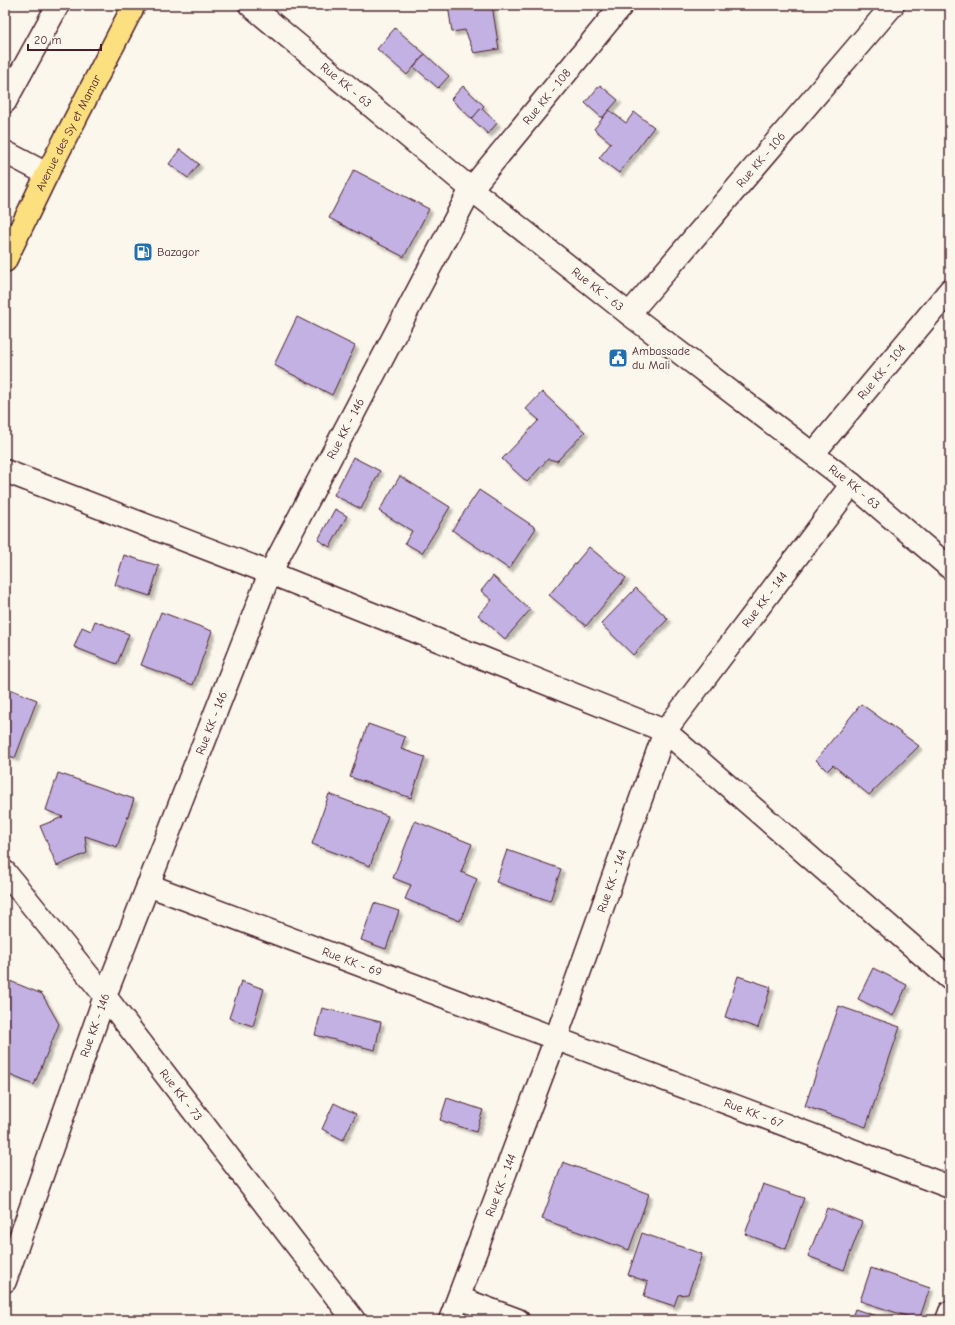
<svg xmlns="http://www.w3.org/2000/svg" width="955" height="1325" font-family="'Comic Neue',sans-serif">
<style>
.building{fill:#c2b1e2;stroke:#4a1f2b;filter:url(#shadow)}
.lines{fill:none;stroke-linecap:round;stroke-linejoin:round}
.minor-casing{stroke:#4a1f2b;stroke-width:25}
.trunk-casing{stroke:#4a1f2b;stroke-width:25}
.minor{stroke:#fbf7ec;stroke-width:22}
.trunk{stroke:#fce080;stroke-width:22}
.labels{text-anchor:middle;stroke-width:4;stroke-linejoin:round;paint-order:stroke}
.street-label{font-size:12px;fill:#4a1f2b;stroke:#fbf7ec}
.poi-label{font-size:12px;fill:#4a1f2b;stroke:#fbf7ec;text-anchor:start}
</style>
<defs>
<filter id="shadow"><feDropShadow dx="3.5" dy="3.5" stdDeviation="1" flood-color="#0004"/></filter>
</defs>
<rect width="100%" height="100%" fill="#fbf7ec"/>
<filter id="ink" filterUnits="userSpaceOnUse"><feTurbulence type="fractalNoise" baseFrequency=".025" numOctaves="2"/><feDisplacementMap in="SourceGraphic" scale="8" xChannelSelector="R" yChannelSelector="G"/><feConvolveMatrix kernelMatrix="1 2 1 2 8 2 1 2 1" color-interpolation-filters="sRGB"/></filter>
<g filter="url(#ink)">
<!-- building -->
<g class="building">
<polygon points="448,5 492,5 499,49 474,53 465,30 452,32"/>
<polygon points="395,28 425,54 407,75 377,49"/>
<polygon points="425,54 449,76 438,88 414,67"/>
<polygon points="600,85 618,100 602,118 585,103"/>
<polygon points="463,86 484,106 472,119 451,99"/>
<polygon points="481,108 497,123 488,134 472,119"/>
<polygon points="609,110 626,123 634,112 654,127 619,173 599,158 611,143 594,129"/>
<polygon points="180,149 199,164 188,178 169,164"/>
<polygon points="354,170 429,209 404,257 329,218"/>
<polygon points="297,317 355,346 332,395 274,365"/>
<polygon points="542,392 585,432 557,461 548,459 527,482 502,459 539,420 526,409"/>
<polygon points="353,457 380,471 361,509 334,495"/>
<polygon points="400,476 450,507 422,553 405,543 412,531 379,511"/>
<polygon points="479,490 536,528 509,569 452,530"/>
<polygon points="335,509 347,516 330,547 318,540"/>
<polygon points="589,547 626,578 586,626 549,595"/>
<polygon points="124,555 159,566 150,596 115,585"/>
<polygon points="493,576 530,610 505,639 478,615 492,600 481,591"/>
<polygon points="636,588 668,619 633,655 601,624"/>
<polygon points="161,612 212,631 193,685 141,665"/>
<polygon points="95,621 129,634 117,664 74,647 82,627 91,631"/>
<polygon points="5,687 37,700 15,758 5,754"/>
<polygon points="861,704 919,746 869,795 833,765 827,771 816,760"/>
<polygon points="368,724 405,737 401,749 425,757 411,798 350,777"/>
<polygon points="58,773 134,799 117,847 85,836 87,853 57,866 40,826 63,817 46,810"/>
<polygon points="329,794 388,816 370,866 312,844"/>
<polygon points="415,821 472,844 461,872 477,879 460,921 405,899 411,885 393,878"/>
<polygon points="507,850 561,869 550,901 496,882"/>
<polygon points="374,903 399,911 386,949 361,940"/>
<polygon points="873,968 907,985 893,1016 858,999"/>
<polygon points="738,976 771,987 758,1028 725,1017"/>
<polygon points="5,979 42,994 59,1024 34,1085 5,1073"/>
<polygon points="241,981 264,989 253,1026 229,1018"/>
<polygon points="839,1006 900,1027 866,1127 805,1106"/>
<polygon points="322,1008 381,1022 375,1050 315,1035"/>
<polygon points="447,1098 483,1110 476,1132 440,1120"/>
<polygon points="334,1103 356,1114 343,1140 322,1129"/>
<polygon points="563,1162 649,1194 629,1250 542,1219"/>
<polygon points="763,1184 804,1198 786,1249 745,1234"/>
<polygon points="827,1208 862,1222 844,1270 808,1256"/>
<polygon points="642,1233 702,1254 688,1294 678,1295 674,1306 644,1296 648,1282 628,1275"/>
<polygon points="871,1268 930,1288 919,1320 860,1301"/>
<polygon points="855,1309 888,1320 851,1320"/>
</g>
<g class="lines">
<!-- minor casing -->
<g class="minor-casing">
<g id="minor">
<path id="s1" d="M250,5l221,184 158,125 223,170 98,84"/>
<polyline points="5,102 58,5"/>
<polyline points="5,152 47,174"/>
<path id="s2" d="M629,314l264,-309"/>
<path id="s3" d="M813,454l137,-164"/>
<polyline points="5,471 270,573 665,731 950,979"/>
<path id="s4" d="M5,872l100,124 249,324"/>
<path id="s5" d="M148,885l802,302"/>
<path id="s6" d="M5,1281l100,-285 165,-423 201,-384 151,-184"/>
<polyline points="459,1298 518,1320"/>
<path id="s7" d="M450,1320l106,-282 109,-307 187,-247"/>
<polyline points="947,1320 950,1312"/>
</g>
</g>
<!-- trunk casing -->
<g class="trunk-casing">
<g id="trunk">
<path id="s8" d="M5,261l42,-87 87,-169"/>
</g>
</g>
<!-- minor -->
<use href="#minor" class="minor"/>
<!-- trunk -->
<use href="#trunk" class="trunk"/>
</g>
</g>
<!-- icons -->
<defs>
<g id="fuel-square" transform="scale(1)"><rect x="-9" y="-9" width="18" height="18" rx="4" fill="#1f6fb2" stroke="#fbf7ec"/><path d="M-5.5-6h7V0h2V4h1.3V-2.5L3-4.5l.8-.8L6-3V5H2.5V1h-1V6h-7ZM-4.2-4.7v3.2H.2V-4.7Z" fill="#fff"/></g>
<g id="civic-square" transform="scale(1)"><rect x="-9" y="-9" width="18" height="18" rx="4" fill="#1f6fb2" stroke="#fbf7ec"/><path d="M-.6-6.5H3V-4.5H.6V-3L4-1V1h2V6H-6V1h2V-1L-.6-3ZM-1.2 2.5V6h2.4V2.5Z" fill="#fff"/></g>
</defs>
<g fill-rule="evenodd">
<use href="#fuel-square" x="143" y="252"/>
<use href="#civic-square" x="618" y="358"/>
</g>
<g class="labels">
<!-- street labels -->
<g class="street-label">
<text dy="4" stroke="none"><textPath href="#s1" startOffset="125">Rue KK - 63</textPath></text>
<text dy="4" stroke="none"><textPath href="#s6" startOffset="1309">Rue KK - 108</textPath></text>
<text dy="4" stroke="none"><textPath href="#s8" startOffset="143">Avenue des Sy et Mamar</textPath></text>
<text dy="4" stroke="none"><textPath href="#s2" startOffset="203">Rue KK - 106</textPath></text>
<text dy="4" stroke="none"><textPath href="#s1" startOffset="449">Rue KK - 63</textPath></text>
<text dy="4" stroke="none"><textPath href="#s3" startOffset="107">Rue KK - 104</textPath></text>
<text dy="4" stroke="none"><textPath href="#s6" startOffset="919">Rue KK - 146</textPath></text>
<text dy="4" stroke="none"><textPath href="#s1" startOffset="773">Rue KK - 63</textPath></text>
<text dy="4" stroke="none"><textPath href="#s7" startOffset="792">Rue KK - 144</textPath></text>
<text dy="4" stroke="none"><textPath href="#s6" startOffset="595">Rue KK - 146</textPath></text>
<text dy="4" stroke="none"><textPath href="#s7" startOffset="468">Rue KK - 144</textPath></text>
<text dy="4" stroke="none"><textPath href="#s5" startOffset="218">Rue KK - 69</textPath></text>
<text dy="4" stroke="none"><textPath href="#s6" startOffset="271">Rue KK - 146</textPath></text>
<text dy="4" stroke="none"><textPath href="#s4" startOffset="284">Rue KK - 73</textPath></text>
<text dy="4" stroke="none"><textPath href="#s5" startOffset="647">Rue KK - 67</textPath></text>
<text dy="4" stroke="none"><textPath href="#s7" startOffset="144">Rue KK - 144</textPath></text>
</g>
<!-- poi labels -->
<g class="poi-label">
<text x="157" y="256">Bazagor</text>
<text x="632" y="355">Ambassade<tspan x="632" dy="14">du Mali</tspan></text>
</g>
</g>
<!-- margin -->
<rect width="955" height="1325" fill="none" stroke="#fbf7ec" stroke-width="20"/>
<rect x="10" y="10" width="935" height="1305" fill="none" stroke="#4a1f2b" stroke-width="1.5" filter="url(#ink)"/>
<!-- scale -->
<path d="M28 44v6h73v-6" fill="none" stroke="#4a1f2b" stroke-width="2"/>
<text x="34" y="44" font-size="12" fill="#4a1f2b" stroke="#fbf7ec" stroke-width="3" paint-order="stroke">20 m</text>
</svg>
